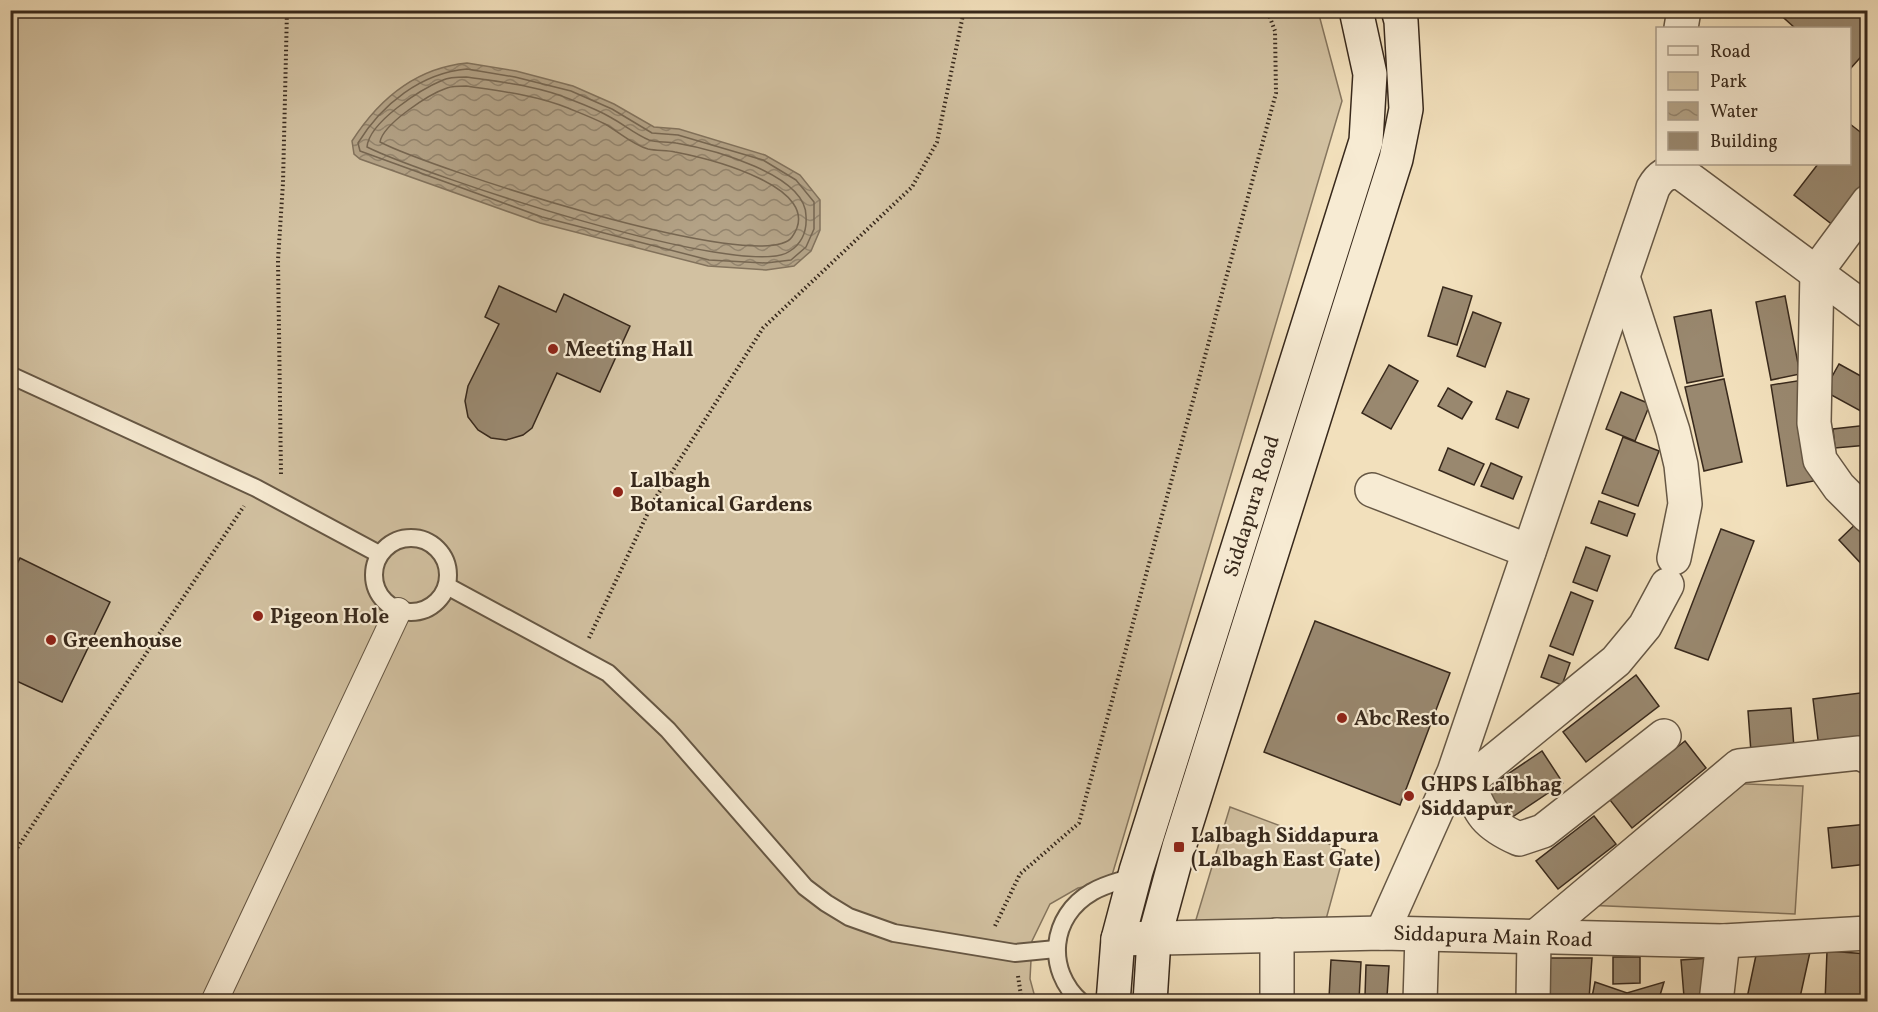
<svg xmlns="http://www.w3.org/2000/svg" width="1878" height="1012" font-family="Vollkorn,serif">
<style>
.green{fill:#d2c1a1;stroke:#85755e;stroke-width:1.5}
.water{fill:url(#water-waves);stroke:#82725c;stroke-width:1.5}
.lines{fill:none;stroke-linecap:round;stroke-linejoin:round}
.shore{stroke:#766651;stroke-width:1.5}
.building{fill:#99886f;stroke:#38291c;stroke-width:1.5}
.service-casing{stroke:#665744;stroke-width:20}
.pedestrian-casing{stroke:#665744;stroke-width:28}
.minor-casing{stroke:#665744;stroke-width:36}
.secondary-casing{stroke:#38291c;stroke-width:36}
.path{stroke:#38291c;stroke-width:4;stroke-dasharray:1.5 3;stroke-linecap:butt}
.service{stroke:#f7ebd3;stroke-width:16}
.pedestrian{stroke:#f7ebd3;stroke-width:26}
.minor{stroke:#f7ebd3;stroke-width:33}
.secondary{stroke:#f7ebd3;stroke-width:33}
.poi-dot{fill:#8f2418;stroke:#f7ebd3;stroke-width:2}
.labels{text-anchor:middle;stroke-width:4.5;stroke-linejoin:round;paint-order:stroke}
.poi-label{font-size:21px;font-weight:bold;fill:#38291c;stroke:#f7ebd3;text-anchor:start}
.street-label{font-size:21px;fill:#38291c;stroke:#f7ebd3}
</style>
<defs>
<pattern id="water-waves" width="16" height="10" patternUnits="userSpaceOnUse" patternTransform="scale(1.5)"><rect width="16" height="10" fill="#b3a286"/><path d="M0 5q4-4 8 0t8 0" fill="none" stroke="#93846d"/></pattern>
</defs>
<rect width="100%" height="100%" fill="#f2e0bc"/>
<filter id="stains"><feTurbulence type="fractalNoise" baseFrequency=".00333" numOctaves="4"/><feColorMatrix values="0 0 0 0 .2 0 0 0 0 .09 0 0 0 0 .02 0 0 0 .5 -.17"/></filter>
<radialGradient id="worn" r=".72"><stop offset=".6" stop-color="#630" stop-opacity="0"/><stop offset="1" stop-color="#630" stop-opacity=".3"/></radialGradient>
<!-- green -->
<g class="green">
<polygon points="10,11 1318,11 1342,101 1110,882 1078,888 1050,904 1032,941 1030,979 1036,1001 11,1001"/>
<polygon points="1721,783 1803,786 1795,914 1585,905"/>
<polygon points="1230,807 1345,850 1325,923 1195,923"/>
</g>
<!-- water -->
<path class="water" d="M467,63l49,8 57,15 41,18 40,23 25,2 86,26 35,20 20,25v30l-9,21 -17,15 -28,4 -58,-4 -168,-43 -180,-64 -6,-5 -2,-13c27,-42 63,-73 115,-78z"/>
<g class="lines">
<!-- shore -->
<g class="shore">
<path d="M467,69l48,8 56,14 41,18 40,24 26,2 85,25 33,20 18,22v27l-8,18 -15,13 -25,3 -57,-3 -167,-43 -182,-66 -2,-8c24,-39 63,-70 109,-74z"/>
<path d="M466,77c35,5 74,9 106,23 13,5 26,10 38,17 13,7 25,17 39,23 8,3 18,1 27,3 35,6 130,31 130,73 1,14 -4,27 -16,35 -42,32 -369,-77 -423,-104 2,-25 54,-58 76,-67 6,-3 16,-3 23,-3z"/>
<path d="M466,86c34,5 70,9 102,22 12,5 25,10 37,16 14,8 28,21 43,25 9,2 19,1 27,3 31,6 153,35 117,85 -29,41 -364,-70 -412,-95 3,-18 49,-48 67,-54 5,-2 13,-2 19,-2z"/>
</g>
</g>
<!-- building -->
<g class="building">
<polygon points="1775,10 1868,10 1868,49 1850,69 1850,28 1795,28"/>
<polygon points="1850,124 1868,138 1868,190 1838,229 1794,195 1818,164 1850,164"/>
<polygon points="499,286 556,312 564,294 630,326 600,392 557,373 532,428 523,435 506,440 491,438 478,430 468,417 465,401 468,386 499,324 485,317"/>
<polygon points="1443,287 1472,296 1457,345 1428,336"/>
<polygon points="1785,296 1800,374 1771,380 1756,302"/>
<polygon points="1711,310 1723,376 1687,383 1674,317"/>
<polygon points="1473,312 1501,323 1485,367 1457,356"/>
<polygon points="1839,364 1868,380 1868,415 1824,391"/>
<polygon points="1389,365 1418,381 1391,429 1362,413"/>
<polygon points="1724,379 1742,462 1704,471 1685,387"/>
<polygon points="1803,380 1819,480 1787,486 1771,385"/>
<polygon points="1448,388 1472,402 1462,419 1438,406"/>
<polygon points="1507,391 1529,399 1518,428 1496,419"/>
<polygon points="1621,392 1650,404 1635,441 1606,429"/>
<polygon points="1868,425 1868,445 1835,448 1833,429"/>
<polygon points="1623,437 1659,451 1638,506 1602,493"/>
<polygon points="1448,448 1484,464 1474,485 1439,470"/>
<polygon points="1491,463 1522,477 1513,499 1481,486"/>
<polygon points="1599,501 1635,514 1627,536 1591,523"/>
<polygon points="1864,516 1868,520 1868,571 1839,540"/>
<polygon points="1721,529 1754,541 1708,660 1675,648"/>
<polygon points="1586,547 1610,556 1597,591 1573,582"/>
<polygon points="20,558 110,602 62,702 10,678 10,578"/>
<polygon points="1571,592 1593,601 1573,655 1550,646"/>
<polygon points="1315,621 1450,673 1400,805 1264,752"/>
<polygon points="1549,655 1570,663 1562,685 1541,677"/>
<polygon points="1636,675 1659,706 1586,762 1563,732"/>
<polygon points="1868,692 1868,742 1819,748 1813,699"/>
<polygon points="1791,708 1794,748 1751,752 1748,711"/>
<polygon points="1685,741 1706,768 1632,828 1610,800"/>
<polygon points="1542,751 1563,783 1502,824 1481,792"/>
<polygon points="1594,816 1616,844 1558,889 1536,861"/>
<polygon points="1868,824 1868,864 1832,868 1828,828"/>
<polygon points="1759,941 1810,952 1799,1002 1762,1002 1747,998"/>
<polygon points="1827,951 1868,954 1867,1002 1825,1002"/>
<polygon points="1613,957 1640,957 1640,983 1613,984"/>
<polygon points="1549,958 1592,958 1589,999 1548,1000"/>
<polygon points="1709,958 1712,994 1684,997 1681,960"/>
<polygon points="1331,960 1361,962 1359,1000 1329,998"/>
<polygon points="1366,965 1389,966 1387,997 1365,996"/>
<polygon points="1595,982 1627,993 1664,982 1658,1002 1591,1002"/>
</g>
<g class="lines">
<!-- service casing -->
<g class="service-casing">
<g id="service">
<polyline points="10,375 256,488 379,554"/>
<circle cx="411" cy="575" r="37"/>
<polyline points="447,586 608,673 668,730 805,887 826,903 849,917 894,933 1015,953 1056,949"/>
<path d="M1081,1002c-36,-32 -31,-86 11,-110 13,-8 29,-11 43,-16"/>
</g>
</g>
<!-- pedestrian casing -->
<g class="pedestrian-casing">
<polyline id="pedestrian" points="214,1002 398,611"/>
</g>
<!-- minor casing -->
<g class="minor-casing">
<g id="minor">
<polyline points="1681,28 1684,10"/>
<polyline points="1868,202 1817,271 1814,423 1820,460 1839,487 1868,516"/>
<polyline points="1623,277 1673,431 1681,465 1685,504 1674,558"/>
<polyline points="1372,490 1529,551"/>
<path d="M1469,781c9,32 18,44 50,58l24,-8 121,-95"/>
<polyline points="1449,784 1469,781 1616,661 1645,626 1667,585"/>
<path d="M1382,933l72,-161 199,-584c7,-12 13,-16 27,-16l188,139"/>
<polyline points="1118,939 1382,933 1723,941 1868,933"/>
<polyline points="1277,1002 1277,935"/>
<polyline points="1420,1002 1422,936"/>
<polyline points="1533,1002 1534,938 1739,766 1859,753 1868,757"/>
<polyline points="1716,1002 1723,941"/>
</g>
</g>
<!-- secondary casing -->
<g class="secondary-casing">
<g id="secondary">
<polyline points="1113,1002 1118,939 1136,871 1366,141 1370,74 1356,10"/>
<polyline points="1150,1002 1154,939 1179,847 1396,159 1406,109 1401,21 1398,10"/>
</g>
</g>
<!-- path -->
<g class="path">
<polyline points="281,474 278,260 283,183 287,10"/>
<polyline points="589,638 653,502 763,328 912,187 937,142 964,10"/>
<polyline points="10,859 244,506"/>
<polyline points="995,926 1020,874 1079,823 1276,93 1275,31 1267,10"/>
<polyline points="1018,976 1022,1002"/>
</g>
<!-- service -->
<use href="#service" class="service"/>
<!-- pedestrian -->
<use href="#pedestrian" class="pedestrian"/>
<!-- minor -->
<use href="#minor" class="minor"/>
<!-- secondary -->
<use href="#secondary" class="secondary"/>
</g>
<!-- markers -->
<g class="poi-dot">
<circle cx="553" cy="349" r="6"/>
<circle cx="618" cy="492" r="6"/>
<circle cx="258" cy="616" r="6"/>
<circle cx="51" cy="640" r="6"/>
<circle cx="1342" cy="718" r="6"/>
<circle cx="1409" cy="796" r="6"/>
<rect x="1173" y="841" width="12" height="12" rx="3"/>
</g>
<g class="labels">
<!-- poi labels -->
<g class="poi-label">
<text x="565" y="356">Meeting Hall</text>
<text x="630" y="487">Lalbagh<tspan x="630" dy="24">Botanical Gardens</tspan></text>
<text x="270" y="623">Pigeon Hole</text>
<text x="63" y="647">Greenhouse</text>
<text x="1354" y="725">Abc Resto</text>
<text x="1421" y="791">GHPS Lalbhag<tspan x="1421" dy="24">Siddapur</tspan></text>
<text x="1191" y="842">Lalbagh Siddapura<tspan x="1191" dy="24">(Lalbagh East Gate)</tspan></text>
</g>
<!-- street labels -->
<g class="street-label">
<text transform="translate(1251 506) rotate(-73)" y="7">Siddapura Road</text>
<text transform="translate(1493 936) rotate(2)" y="7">Siddapura Main Road</text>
</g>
</g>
<!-- margin -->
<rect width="1878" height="1012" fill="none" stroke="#f2e0bc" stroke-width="36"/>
<rect x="12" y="12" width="1854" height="988" fill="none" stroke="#38291c" stroke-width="3"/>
<rect x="18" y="18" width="1842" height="976" fill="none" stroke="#38291c" stroke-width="1.5"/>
<!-- legend -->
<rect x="1656" y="27" width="195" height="138" fill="#f7ebd3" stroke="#ab9d8a" stroke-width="1.5"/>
<rect x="1668" y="46" width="30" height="9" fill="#f7ebd3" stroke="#ab9d8a" stroke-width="1.5"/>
<text x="1710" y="57" font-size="18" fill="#38291c">Road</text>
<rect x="1668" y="72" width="30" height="18" fill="#d2c1a1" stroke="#ab9d8a" stroke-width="1.5"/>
<text x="1710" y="87" font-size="18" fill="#38291c">Park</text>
<rect x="1668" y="102" width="30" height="18" fill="url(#water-waves)" stroke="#ab9d8a" stroke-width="1.5"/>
<text x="1710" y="117" font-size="18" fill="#38291c">Water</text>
<rect x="1668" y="132" width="30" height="18" fill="#99886f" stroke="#ab9d8a" stroke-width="1.5"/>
<text x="1710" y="147" font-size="18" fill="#38291c">Building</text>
<rect width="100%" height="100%" filter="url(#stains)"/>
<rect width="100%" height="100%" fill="url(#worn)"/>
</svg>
